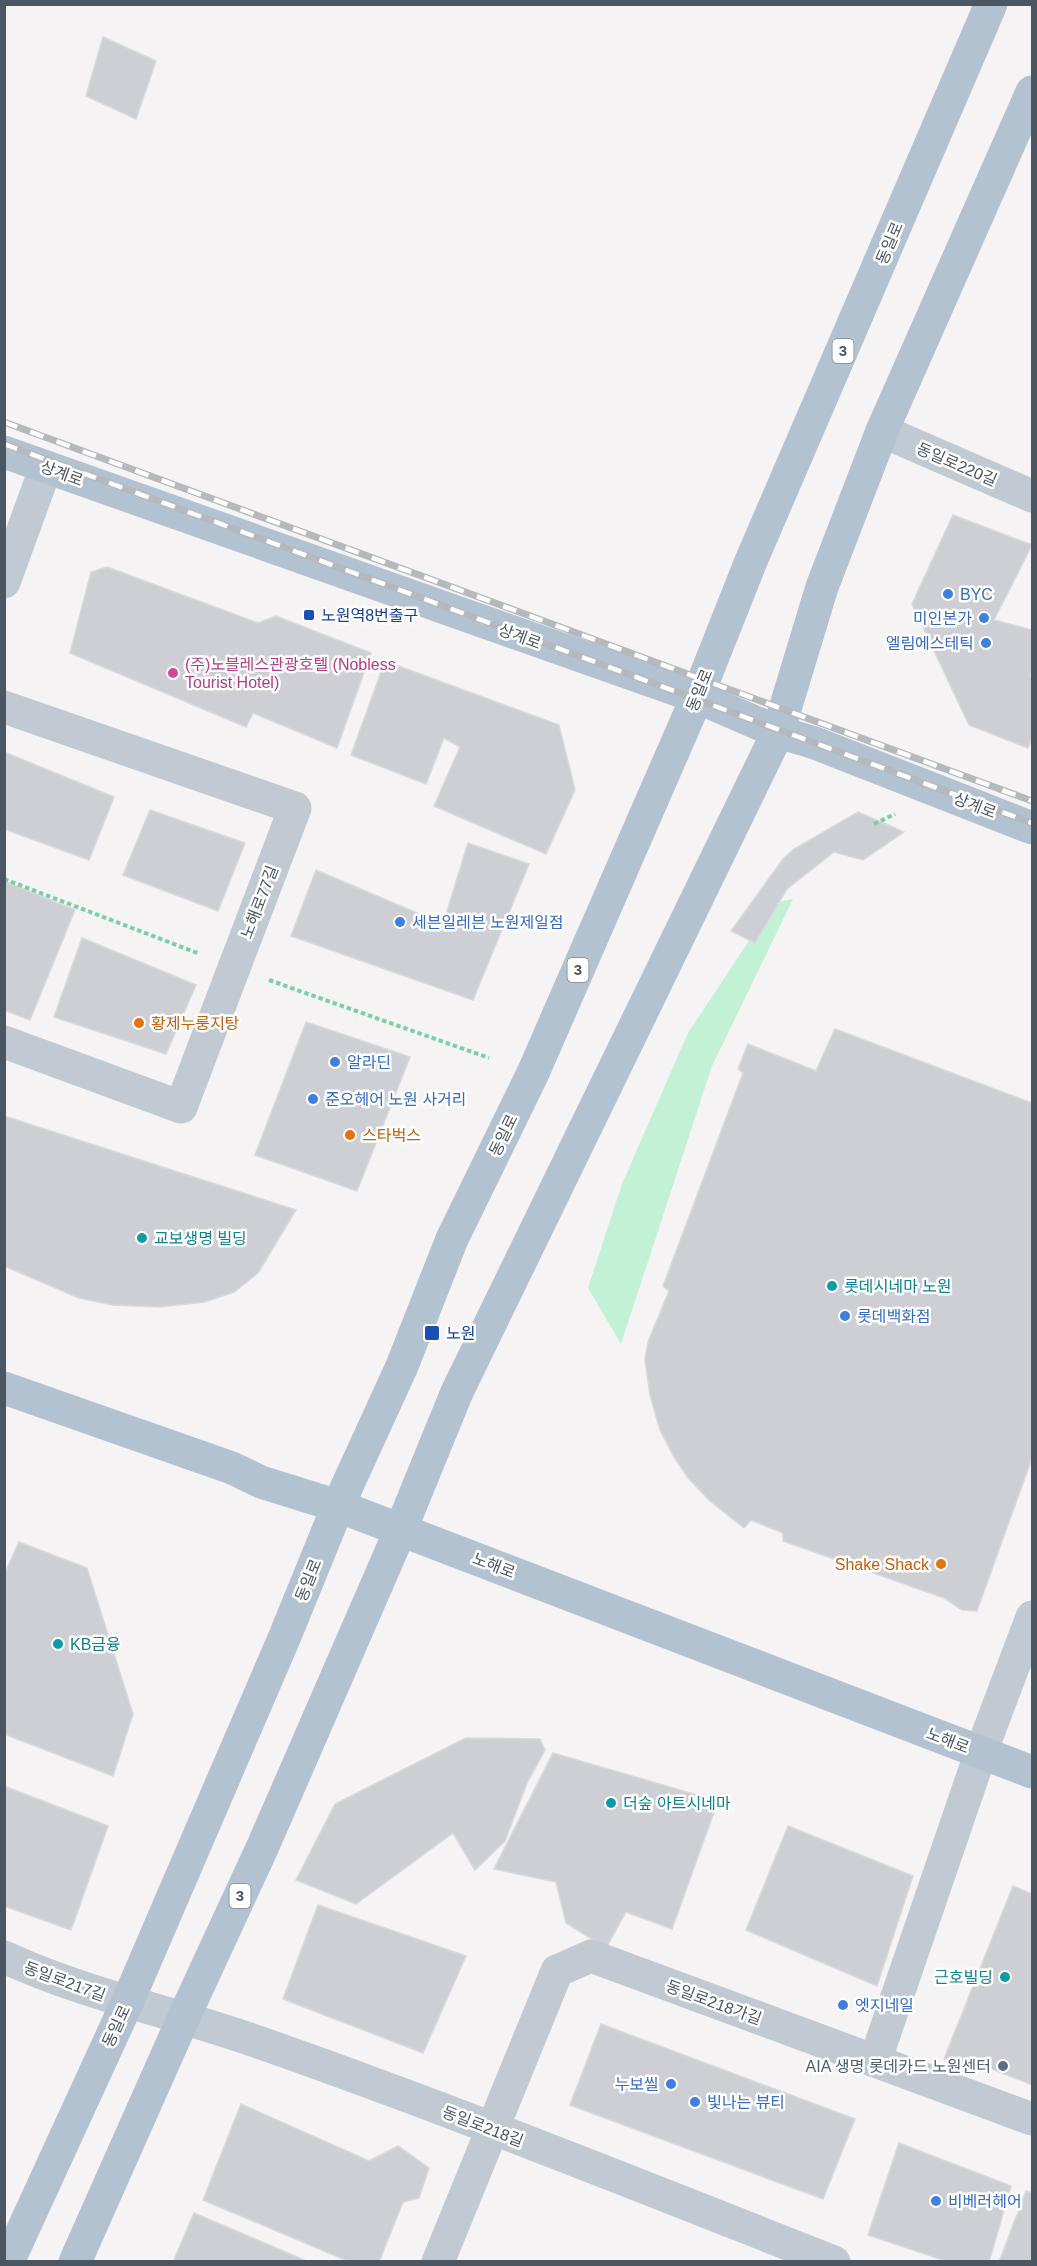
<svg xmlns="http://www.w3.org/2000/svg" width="1037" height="2266" font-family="Arial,'Noto Sans KR',sans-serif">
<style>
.green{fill:#c3f1d5}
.building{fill:#cdcfd5;stroke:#d7d9de;stroke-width:1.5}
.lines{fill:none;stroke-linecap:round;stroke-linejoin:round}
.path{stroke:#7ad0a6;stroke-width:4;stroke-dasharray:4.5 3;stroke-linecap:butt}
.minor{stroke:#c1cad2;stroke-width:33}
.major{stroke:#b3c2d1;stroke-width:33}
.rail-casing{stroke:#b5b8bd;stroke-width:7}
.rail{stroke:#fff;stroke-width:4.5;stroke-dasharray:14;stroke-linecap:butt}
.shop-dot{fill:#3f7fe0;stroke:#fff;stroke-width:2}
.transit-dot{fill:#1a4fb4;stroke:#fff;stroke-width:2}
.hotel-dot{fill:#d1479c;stroke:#fff;stroke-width:2}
.food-dot{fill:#e8710a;stroke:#fff;stroke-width:2}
.culture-dot{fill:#0f9aa8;stroke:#fff;stroke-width:2}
.service-dot{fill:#5c6f8a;stroke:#fff;stroke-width:2}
.labels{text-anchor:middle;stroke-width:5;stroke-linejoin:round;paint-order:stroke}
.shield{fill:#fff;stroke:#808990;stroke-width:1.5}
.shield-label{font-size:15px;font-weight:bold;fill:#4a5661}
.street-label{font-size:16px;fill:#4a5661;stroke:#fff}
.shop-label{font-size:16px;fill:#366cbe;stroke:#fff;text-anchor:start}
.transit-label{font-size:16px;fill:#164399;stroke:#fff;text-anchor:start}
.hotel-label{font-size:16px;fill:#b23c85;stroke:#fff;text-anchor:start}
.food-label{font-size:16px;fill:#c56008;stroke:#fff;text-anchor:start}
.culture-label{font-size:16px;fill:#0d838f;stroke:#fff;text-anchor:start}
.service-label{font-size:16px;fill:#4e5e75;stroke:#fff;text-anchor:end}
</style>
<rect width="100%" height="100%" fill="#f5f3f3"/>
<!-- green -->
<polygon class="green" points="793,899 712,1066 621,1344 588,1288 622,1184 688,1033 774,903"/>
<!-- building -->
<g class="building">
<polygon points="103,37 156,61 136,119 86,96"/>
<polygon points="953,515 1032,545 994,620 1032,630 1032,671 1030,676 1032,677 1032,738 1028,748 969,725 912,604"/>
<polygon points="107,567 258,623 276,616 371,653 337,748 253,713 246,727 70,653 91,572"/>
<polygon points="385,661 559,725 575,790 546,854 434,806 460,747 444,738 426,784 351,755"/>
<polygon points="4,752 114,797 89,860 4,829"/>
<polygon points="150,810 245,843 218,911 123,875"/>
<polygon points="858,812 904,832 863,860 834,852 787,889 755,943 731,931 783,859 794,849"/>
<polygon points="468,843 529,864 473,1000 291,936 316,870 443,924"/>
<polygon points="4,881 75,910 30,1020 4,1010"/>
<polygon points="82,938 196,985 166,1054 54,1017"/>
<polygon points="306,1022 410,1057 357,1191 255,1155"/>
<polygon points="835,1029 1032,1103 1032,1458 977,1611 962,1610 944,1598 783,1541 783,1533 751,1520 744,1528 710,1501 688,1478 673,1455 660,1430 650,1395 645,1360 648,1342 669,1291 663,1286 743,1073 738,1069 748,1044 816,1071"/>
<polygon points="4,1116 296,1210 258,1273 234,1292 205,1302 160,1307 113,1305 79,1298 4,1266"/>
<polygon points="19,1542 87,1568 133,1714 113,1776 4,1734 4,1575"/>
<polygon points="466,1738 540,1739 545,1750 527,1783 505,1841 475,1870 453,1833 356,1904 296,1880 335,1804"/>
<polygon points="553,1753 718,1801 672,1929 626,1912 606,1948 566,1923 556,1882 494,1869"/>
<polygon points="4,1786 108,1826 71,1930 4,1906"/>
<polygon points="788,1826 913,1876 877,1986 746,1930"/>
<polygon points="1013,1886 1032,1894 1032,2085 995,2070 944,2059"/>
<polygon points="318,1905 466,1956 423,2053 283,1999"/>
<polygon points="601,2024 855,2119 823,2199 570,2105"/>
<polygon points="241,2104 369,2161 398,2146 429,2168 419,2198 403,2202 379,2262 350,2262 203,2200"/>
<polygon points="899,2143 1011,2186 989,2262 949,2262 868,2235"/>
<polygon points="1026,2191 1032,2193 1032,2262 999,2262"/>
<polygon points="194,2213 309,2262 173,2262"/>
</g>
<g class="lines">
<!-- path -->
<g class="path">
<polyline points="874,824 895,814"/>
<polyline points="4,879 200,954"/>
<polyline points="269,980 489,1058"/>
</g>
<!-- minor -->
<g class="minor">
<polyline points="882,431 1032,496"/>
<polyline points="4,582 46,467"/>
<polyline points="4,707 295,808 181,1107 4,1042"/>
<path d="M4,1957c82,38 170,55 254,85 194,68 385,145 576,220"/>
<polyline points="875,2061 981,1752 1032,1617"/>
<polyline points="438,2262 557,1971 591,1956 1032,2119"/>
</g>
<!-- major -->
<g class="major">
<polyline points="4,452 697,697 778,732 815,743 1032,828"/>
<polyline points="4,1388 232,1468 261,1482 338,1506 1032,1772"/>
<polyline points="8,2262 127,2003 285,1636 338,1506 402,1366 452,1239 533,1073 697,697 751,561 991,4"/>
<polyline points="75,2262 183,2019 263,1846 401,1529 457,1392 778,732 822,587 882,431 1032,92"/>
</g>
<!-- rail casing -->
<g class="rail-casing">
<g id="rail">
<polyline points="4,422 1032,801"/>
<polyline points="4,444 1032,823"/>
</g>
</g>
<!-- rail -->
<use href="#rail" class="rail"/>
</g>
<!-- markers -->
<g class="shop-dot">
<circle cx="948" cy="594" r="6"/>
<circle cx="984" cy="618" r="6"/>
<circle cx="986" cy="643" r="6"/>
<circle cx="400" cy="922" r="6"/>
<circle cx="335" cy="1062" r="6"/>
<circle cx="313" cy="1099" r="6"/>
<circle cx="845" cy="1316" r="6"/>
<circle cx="843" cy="2005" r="6"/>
<circle cx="671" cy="2084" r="6"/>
<circle cx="695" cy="2102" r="6"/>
<circle cx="936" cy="2201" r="6"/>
</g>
<g class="transit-dot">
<rect x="303" y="609" width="12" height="12" rx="3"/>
<rect x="424" y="1325" width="16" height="16" rx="3"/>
</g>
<circle class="hotel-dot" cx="173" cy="673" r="6"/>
<g class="food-dot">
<circle cx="139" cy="1023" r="6"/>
<circle cx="350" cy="1135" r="6"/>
<circle cx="941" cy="1564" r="6"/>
</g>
<g class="culture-dot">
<circle cx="142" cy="1238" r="6"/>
<circle cx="832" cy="1286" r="6"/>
<circle cx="58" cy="1644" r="6"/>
<circle cx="611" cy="1803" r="6"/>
<circle cx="1005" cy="1977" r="6"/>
</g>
<circle class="service-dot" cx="1003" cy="2066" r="6"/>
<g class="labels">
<!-- shield labels -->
<g class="shield">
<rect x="832.5" y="339" width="21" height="24" rx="4.5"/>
<rect x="567.5" y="958" width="21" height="24" rx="4.5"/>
<rect x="229.5" y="1884" width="21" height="24" rx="4.5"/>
</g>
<g class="shield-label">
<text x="843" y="356">3</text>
<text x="578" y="975">3</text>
<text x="240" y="1901">3</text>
</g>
<!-- street labels -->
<g class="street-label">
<text transform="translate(889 243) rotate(-67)" y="6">동일로</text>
<text transform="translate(957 464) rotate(23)" y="6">동일로220길</text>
<text transform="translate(62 473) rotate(20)" y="6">상계로</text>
<text transform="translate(520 636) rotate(20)" y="6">상계로</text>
<text transform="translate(699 690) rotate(-68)" y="6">동일로</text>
<text transform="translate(975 805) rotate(21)" y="6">상계로</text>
<text transform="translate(259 902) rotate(-69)" y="6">노해로77길</text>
<text transform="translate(503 1135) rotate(-64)" y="6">동일로</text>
<text transform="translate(494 1565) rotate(21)" y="6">노해로</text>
<text transform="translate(308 1580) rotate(-68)" y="6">동일로</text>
<text transform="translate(948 1740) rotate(21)" y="6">노해로</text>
<text transform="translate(65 1981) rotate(20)" y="6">동일로217길</text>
<text transform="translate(714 2002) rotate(20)" y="6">동일로218가길</text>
<text transform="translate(116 2026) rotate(-65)" y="6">동일로</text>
<text transform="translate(483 2126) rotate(21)" y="6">동일로218길</text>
</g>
<!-- shop labels -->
<g class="shop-label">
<text x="960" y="600">BYC</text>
<text x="972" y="624" text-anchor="end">미인본가</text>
<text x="974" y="649" text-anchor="end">엘림에스테틱</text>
<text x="412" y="928">세븐일레븐 노원제일점</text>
<text x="347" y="1068">알라딘</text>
<text x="325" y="1105">준오헤어 노원 사거리</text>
<text x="857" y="1322">롯데백화점</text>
<text x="855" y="2011">엣지네일</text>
<text x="659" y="2090" text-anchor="end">누보씰</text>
<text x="707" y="2108">빛나는 뷰티</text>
<text x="948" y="2207">비베러헤어</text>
</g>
<!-- transit labels -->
<g class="transit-label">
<text x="321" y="621">노원역8번출구</text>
<text x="446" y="1339">노원</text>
</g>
<!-- hotel labels -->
<g class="hotel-label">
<text x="185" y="670">(주)노블레스관광호텔 (Nobless<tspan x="185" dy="18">Tourist Hotel)</tspan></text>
</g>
<!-- food labels -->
<g class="food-label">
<text x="151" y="1029">황제누룽지탕</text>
<text x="362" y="1141">스타벅스</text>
<text x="929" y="1570" text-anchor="end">Shake Shack</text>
</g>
<!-- culture labels -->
<g class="culture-label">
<text x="154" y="1244">교보생명 빌딩</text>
<text x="844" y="1292">롯데시네마 노원</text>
<text x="70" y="1650">KB금융</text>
<text x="623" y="1809">더숲 아트시네마</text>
<text x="993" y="1983" text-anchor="end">근호빌딩</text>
</g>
<!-- service labels -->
<g class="service-label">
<text x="991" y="2072">AIA 생명 롯데카드 노원센터</text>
</g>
</g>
<!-- border -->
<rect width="1037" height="2266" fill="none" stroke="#4a5661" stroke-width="12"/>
</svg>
